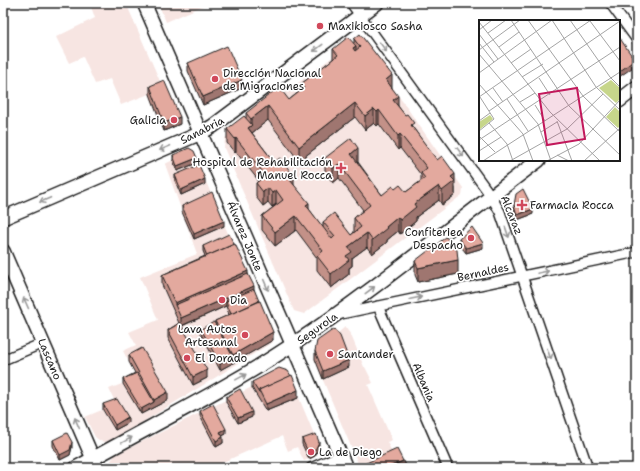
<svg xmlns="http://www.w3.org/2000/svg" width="640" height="471" font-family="'Shantell Sans',sans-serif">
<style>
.built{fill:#f7e5e2}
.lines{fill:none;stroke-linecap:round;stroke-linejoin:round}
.street-casing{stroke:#1c1c1c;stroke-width:12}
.secondary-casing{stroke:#1c1c1c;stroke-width:16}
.street{stroke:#fff;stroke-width:9}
.secondary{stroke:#fff;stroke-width:13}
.wall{fill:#c39188;stroke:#1c1c1c;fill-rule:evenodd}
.shaded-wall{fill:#9f766f;stroke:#1c1c1c}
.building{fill:#e3a99e;stroke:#1c1c1c}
.oneway{stroke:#999}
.poi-dot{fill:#d1495b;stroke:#fff;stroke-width:1.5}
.labels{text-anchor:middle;stroke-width:3.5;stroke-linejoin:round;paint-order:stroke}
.poi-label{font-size:11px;fill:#1c1c1c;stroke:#fff;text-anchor:start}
.street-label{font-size:11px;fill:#1c1c1c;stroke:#fff}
.inset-road{fill:none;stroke:#a4a4a4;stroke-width:1}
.view{fill:#c2185b;fill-opacity:0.15;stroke:#c2185b;stroke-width:2}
.inset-edge{fill:none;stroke:#1c1c1c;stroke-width:2}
</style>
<rect width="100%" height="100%" fill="#fff"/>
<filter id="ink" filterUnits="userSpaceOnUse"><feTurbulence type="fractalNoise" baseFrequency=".025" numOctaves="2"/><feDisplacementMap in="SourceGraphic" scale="8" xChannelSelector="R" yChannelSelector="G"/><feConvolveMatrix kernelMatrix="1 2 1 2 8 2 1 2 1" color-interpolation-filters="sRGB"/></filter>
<g filter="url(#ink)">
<!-- built -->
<g class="built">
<polygon points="92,3 126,3 179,125 164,131 149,94 121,105 110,79 95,84 83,57 69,63 56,37 95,18 90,4"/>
<polygon points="158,3 209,3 166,22"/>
<polygon points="351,43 363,45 463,188 462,195 304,314 294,311 224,148 225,138"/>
<polygon points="187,153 195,156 273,339 273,342 112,441 105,442 100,441 95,437 85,417 116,404 109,389 137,378 123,351 136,345 129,332 158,320 140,277 197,254 165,164"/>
<polygon points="345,327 351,335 364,367 365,367 373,383 368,385 392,440 387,442 394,456 404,468 360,468 314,359 317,350"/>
<polygon points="282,372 289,374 319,446 315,456 304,461 297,447 288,451 282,436 210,468 109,468 110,462 115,455"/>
</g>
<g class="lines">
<!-- street casing -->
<g class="street-casing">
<g id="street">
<polyline points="351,3 491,196 500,212 588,468"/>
<polyline points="610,3 637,40"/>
<polyline points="378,306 448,468"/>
<polyline points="341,314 637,252"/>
<polyline points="3,360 43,343"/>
<polyline points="311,468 341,455"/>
</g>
</g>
<!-- secondary casing -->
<g class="secondary-casing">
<g id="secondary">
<polyline points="144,3 346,468"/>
<polyline points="619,101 637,87"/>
<polyline points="3,218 201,133 213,126 377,3"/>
<polyline points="3,251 97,468"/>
<path d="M76,468c72,-41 147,-77 216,-123 86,-57 165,-124 247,-185"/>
</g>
</g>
<!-- street -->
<use href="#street" class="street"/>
<!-- secondary -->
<use href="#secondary" class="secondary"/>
</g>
<!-- wall -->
<g class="wall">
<path d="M354,39l38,49 6,18 57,82v7l-13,10 -3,-5 -23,17v4l-16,13 -2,-3 -11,9v2l-15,12 -5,-7 -15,11v8l-3,2v6l-18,14 -14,-18v-12l-21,-28 -21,16 -13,-16v-14l14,-11v-1l-4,3 -4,-5 -5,4 -7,-9v-14l2,-1v-2l-22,-28 -1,1 -8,-10v-14l19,-11v-5l43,-13 12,-10v-6l32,-25v-10l21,-6zM355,117l10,13 9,-7 3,3 2,-2 19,26 2,-2 21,27v6l-15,11 -11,-3 -13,6 -24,-33 -33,-4v14l8,11 6,-5 24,32 -9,8v14l-3,3 -28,-13v6l-14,-19 -15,-24 -20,-23 -22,-29 16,-13 31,41z"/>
<polygon points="188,63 242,88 203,105 188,71"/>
<polygon points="150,86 180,124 164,131 150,94"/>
<polygon points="173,155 197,163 177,171 173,160"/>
<polygon points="175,175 205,184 181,195 175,181"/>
<polygon points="514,205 533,214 517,220 514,210"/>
<polygon points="182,206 224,226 194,239 182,212"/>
<polygon points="459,239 483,248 466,253 459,244"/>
<polygon points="234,244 248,274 273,340 220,370 201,334 201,329 215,324 215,321 229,315 226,306 182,326 207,378 193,385 168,338 168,330 179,323 162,285 162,275 205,256 203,251 203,246"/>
<polygon points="415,261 458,274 418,282 415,275"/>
<polygon points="315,351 349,367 323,379 315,359"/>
<polygon points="129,355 168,400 141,414 123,384 123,379 135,373 129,362"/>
<polygon points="252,382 298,398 266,411 252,388"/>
<polygon points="226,397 252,417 238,423 226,402"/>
<polygon points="103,404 128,423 115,430 103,410"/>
<polygon points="200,411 226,434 222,436 223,443 216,447 200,416"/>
<polygon points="302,439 319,447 315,456 309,459 302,444"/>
<polygon points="53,440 72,447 70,455 60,460 53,446"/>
</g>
<!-- shaded-wall -->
<g class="shaded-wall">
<polygon points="356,46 356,60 353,48"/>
<polygon points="632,56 632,68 619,77 619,72"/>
<polygon points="392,75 392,89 386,80"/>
<polygon points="242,80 242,88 203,105 203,97"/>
<polygon points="398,96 398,110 393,100"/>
<polygon points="355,103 355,117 299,161 299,147"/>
<polygon points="268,106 268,120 252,133 248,128 251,126 251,119"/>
<polygon points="374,109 374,123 365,130 365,116"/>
<polygon points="379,110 379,124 377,126 377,112"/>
<polygon points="180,117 180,124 164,131 164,123"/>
<polygon points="400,134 400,148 398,150 398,136"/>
<polygon points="236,138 236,152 235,153 235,139"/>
<polygon points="358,148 358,162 351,168 351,154"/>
<polygon points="197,158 197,163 177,171 177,166"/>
<polygon points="339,164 339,178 333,183 333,168"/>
<polygon points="455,174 455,195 442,205 442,191 451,177"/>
<polygon points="294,176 294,190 290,180"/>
<polygon points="205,179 205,184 181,195 181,190"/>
<polygon points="439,186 439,200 416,217 416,221 400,234 400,220 414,204"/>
<polygon points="268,188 268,202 263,206 263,192"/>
<polygon points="276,190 276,204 272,207 272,193"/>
<polygon points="309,203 309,217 306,205"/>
<polygon points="533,209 533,214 517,220 517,215"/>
<polygon points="296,216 296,230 275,246 275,232"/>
<polygon points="398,217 398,231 387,240 387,242 372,254 372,240 386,227"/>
<polygon points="224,221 224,226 194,239 194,234"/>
<polygon points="367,233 367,247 352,258 352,266 349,268 349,274 331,288 331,274 346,256 348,247"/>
<polygon points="483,243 483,248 466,253 466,248"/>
<polygon points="458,260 458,274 418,282 418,268"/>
<polygon points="248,271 248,281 175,305 175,303"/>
<polygon points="254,286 254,294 226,301 226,306 181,326 181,318"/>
<polygon points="273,332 273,340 233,363 233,355"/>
<polygon points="233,357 233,363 220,370 220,364"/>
<polygon points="349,360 349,367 323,379 323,371"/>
<polygon points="207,370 207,378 193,385 193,377"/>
<polygon points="298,390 298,398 266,411 266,404"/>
<polygon points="168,392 168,400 141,414 141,409 154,402 154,400"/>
<polygon points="252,412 252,417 238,423 238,418"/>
<polygon points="128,417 128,423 115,430 115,425"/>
<polygon points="226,429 226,434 220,437 220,432"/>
<polygon points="223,437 223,443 216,447 216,441"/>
<polygon points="72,442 72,447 70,455 60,460 60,455"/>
<polygon points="319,442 319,447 315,456 309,459 309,454"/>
</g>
<!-- building -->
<g class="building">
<polygon points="360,34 392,75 386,80 398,96 393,100 405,115 407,114 414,123 411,125 437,160 442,156 455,174 451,177 455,181 442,191 439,186 414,204 416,207 400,220 398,217 386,227 387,228 372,240 367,233 348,247 352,252 346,256 349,260 331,274 317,256 323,251 296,216 275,232 262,216 283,200 276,190 272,193 268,188 263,192 256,183 261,179 258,175 262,171 236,138 235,139 227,129 244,116 252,125 248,128 274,162 280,158 294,176 290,180 309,203 306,205 332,239 335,236 323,222 334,213 351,235 361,227 354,218 370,205 339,164 333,168 325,158 351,138 358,148 351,154 382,195 393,186 395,189 400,185 406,192 425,178 421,173 427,168 400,134 398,136 379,110 377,112 374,109 365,116 355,103 299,147 268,106 251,119 246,113 279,87 289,100 304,88 301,84 338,55 333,49 348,37 356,46 353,48 355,51 360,47 354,39"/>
<polygon points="619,37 632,56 632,62 619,72"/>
<polygon points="227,46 242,80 203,97 188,63"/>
<polygon points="164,80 180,117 164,123 150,86"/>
<polygon points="189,148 194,151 197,158 177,166 173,155"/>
<polygon points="199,165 205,179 181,190 175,175"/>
<polygon points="523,189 533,209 517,215 514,205 516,194"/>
<polygon points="212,192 224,221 194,234 182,206"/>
<polygon points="472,227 483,243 466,248 459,239"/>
<polygon points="229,234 234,244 207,256 203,246"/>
<polygon points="446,237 457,250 458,260 418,268 415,261"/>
<polygon points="235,244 248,271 175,303 162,275"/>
<polygon points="248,274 254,286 181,318 175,305"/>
<polygon points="254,289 259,301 231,314 226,301"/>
<polygon points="260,301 273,332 233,355 215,321"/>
<polygon points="214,322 233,357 220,364 201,329"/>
<polygon points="180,323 207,370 193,377 168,330"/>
<polygon points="334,329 340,336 349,360 323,371 315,351 317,341"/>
<polygon points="142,348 168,392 154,400 129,355"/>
<polygon points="279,368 288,371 291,376 259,390 259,393 252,382"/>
<polygon points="137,373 154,402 141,409 123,379"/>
<polygon points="292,375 298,390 266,404 259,390"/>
<polygon points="240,389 252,412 238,418 226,397"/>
<polygon points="117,399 128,417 115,425 103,404"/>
<polygon points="213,404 226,429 220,432 223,437 216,441 200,411"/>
<polygon points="67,433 72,442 70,450 60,455 53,440"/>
<polygon points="316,434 319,442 315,450 309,454 302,439"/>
<polygon points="397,449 403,461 386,468 363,468 362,465"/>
<polygon points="404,461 407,468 386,468"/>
</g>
<!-- one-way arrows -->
<defs><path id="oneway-shaft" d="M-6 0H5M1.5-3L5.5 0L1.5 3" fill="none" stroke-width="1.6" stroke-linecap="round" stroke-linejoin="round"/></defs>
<g class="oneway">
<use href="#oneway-shaft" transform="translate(383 47) rotate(54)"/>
<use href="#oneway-shaft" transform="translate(318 48) rotate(143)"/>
<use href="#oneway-shaft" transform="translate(165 148) rotate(157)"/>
<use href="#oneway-shaft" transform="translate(460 152) rotate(54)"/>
<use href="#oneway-shaft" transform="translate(45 200) rotate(157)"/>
<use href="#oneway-shaft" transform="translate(507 232) rotate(71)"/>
<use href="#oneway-shaft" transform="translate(543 272) rotate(-12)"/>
<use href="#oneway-shaft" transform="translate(266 285) rotate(67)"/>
<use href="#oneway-shaft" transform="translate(370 290) rotate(-37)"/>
<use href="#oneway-shaft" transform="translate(416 298) rotate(-12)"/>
<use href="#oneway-shaft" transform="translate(26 303) rotate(-114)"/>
<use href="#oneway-shaft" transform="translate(549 354) rotate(71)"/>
<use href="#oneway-shaft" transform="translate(241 377) rotate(-29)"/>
<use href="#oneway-shaft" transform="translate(77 423) rotate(-113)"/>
<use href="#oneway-shaft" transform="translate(127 440) rotate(-29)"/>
</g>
</g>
<!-- markers -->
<g class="poi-dot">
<circle cx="320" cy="26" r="4"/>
<circle cx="215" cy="79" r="4"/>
<circle cx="174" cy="120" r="4"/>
<path d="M339 162h4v4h4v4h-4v4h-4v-4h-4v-4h4z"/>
<path d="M520 199h4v4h4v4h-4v4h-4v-4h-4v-4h4z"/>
<circle cx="471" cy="238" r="4"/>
<circle cx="222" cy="300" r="4"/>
<circle cx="245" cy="335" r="4"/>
<circle cx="330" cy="354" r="4"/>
<circle cx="187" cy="358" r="4"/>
<circle cx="311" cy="452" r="4"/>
</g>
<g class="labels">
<!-- poi labels -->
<g class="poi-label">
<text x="328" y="30">Maxikiosco Sasha</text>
<text x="223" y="77">Dirección Nacional<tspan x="223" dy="13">de Migraciones</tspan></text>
<text x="166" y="124" text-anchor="end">Galicia</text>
<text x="332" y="166" text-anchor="end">Hospital de Rehabilitación<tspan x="332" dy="13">Manuel Rocca</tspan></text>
<text x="530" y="209">Farmacia Rocca</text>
<text x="463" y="236" text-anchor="end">Confiteriea<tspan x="463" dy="13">Despacho</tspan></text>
<text x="230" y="304">Dia</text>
<text x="237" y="333" text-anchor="end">Lava Autos<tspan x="237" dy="13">Artesanal</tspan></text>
<text x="338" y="358">Santander</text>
<text x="195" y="362">El Dorado</text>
<text x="319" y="456">La de Diego</text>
</g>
<!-- street labels -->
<g class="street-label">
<text transform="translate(202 130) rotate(-27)" y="4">Sanabria</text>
<text transform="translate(512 215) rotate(68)" y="4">Alcaraz</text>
<text transform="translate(245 236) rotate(67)" y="4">Álvarez Jonte</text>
<text transform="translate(483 272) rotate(-12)" y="4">Bernaldes</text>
<text transform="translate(317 328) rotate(-35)" y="4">Segurola</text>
<text transform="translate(50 359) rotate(67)" y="4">Lascano</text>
<text transform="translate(424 382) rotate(67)" y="4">Albania</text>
</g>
</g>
<!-- overview -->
<g transform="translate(479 20)">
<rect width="141" height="141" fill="#fff"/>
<path d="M136,87l5,5v14l-2,2 -12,-11zM11,95l3,4 -14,11v-8z" fill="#c7d68b"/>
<path d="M132,60l9,8v11l-4,4 -17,-15z" fill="#c7d68b"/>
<path class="inset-road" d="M32,0l58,86 51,49M49,0l55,76 37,36M91,0l40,57 10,10M111,1l30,40M0,2l71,90 50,49M0,10l13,-10M9,13l18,-13M0,14l19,25M0,23l15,19M20,27l20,-15M0,30l41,-30M0,34l59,70 13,37M32,43l20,-14M0,53l73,-53 44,67 24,23M43,57l21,-13M60,58l11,17M0,64l44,50 10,27M14,68l10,14M0,77l112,-77M28,79l21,32M41,82l15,-9M56,85l10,16M10,91l131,-90M0,101l11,-8M78,101l15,40M10,103l18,21 6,17M0,111l15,-12 -14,-22M62,112l16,-10M0,116l16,16M0,120l141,-93M0,131l22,-14M78,135l12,6M4,141l137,-89M31,141l57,-32 36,-35M68,141l32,-17 41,-44M105,141l36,-33"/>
<path class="view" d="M98,68l8,51 -38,6 -8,-51z"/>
<rect width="141" height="141" class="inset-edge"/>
</g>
<!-- margin -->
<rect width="640" height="471" fill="none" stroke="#fff" stroke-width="16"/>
<rect x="8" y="8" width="624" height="455" fill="none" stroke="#1c1c1c" stroke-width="1.5" filter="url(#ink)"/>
</svg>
